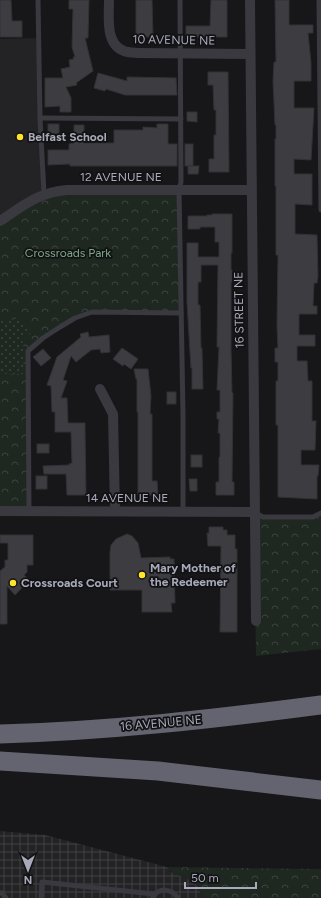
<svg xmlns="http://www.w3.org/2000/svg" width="321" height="898" font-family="Figtree,sans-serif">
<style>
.built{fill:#232326}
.industrial{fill:url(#industrial-grid)}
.park{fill:url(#park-crowns)}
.garden{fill:url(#garden-dots)}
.building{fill:#3c3c41;stroke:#323135}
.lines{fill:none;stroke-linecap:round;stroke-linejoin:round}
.lane{stroke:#3a3940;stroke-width:5}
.street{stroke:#3a3940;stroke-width:10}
.highway{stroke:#636470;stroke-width:19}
.poi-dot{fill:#ffe529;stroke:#121214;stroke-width:1.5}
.labels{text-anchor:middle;stroke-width:3.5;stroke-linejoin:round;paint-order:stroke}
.street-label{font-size:12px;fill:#a8aaba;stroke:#121214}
.poi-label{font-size:12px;font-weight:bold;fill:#a8aaba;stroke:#121214;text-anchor:start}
.park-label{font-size:12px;fill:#7da689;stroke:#121214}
</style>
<defs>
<pattern id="industrial-grid" width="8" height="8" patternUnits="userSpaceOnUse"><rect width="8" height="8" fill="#232326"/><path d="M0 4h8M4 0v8" fill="none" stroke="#404043"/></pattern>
<pattern id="park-crowns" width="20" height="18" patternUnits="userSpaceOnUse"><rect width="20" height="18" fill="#1e2821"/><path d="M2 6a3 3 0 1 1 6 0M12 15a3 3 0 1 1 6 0" fill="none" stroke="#3c443f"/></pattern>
<pattern id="garden-dots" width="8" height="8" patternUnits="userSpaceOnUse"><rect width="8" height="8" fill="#1e2821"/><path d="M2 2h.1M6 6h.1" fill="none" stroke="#3c443f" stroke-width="1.8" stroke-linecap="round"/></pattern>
</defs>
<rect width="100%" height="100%" fill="#171719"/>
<!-- built -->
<polygon class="built" points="38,38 44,194 0,221 0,39"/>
<!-- industrial -->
<polygon class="industrial" points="0,831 45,835 167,867 171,872 190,880 198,886 203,898 0,898"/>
<!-- park -->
<g class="park">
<polygon points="179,190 181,313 92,312 75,318 28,351 29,511 0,511 0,221 44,194"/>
<polygon points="254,512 263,517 302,517 321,513 321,649 256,656"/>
<path d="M167,867l154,2v29h-118c-6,-25 -26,-17 -36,-31z"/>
</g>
<!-- garden -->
<polygon class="garden" points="17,318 21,319 24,324 27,325 31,330 30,334 22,340 24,349 23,374 0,374 0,321 7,322"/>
<!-- building -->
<g class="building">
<polygon points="0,0 11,0 12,21 22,21 22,37 0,37"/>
<polygon points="69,0 89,0 88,38 85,38 93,71 76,83 77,85 66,87 71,98 71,112 60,112 60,106 45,107 45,78 63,78 61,69 70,67 69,60 74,59 73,57 75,57 72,47 73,9 69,9"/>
<polygon points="136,0 152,0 153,37 136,37"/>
<polygon points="211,0 227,0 227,37 186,37 186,26 210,26"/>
<polygon points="275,0 289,0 289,25 313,25 313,33 308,33 311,63 311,81 294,81 294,108 314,108 311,160 294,159 294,174 312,174 312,205 295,204 295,234 317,235 318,276 317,283 314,283 313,306 317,306 317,314 299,314 299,335 315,335 315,346 297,346 297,361 307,361 308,381 312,381 312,421 316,421 315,450 301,450 301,465 319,465 318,476 317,476 317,499 278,497 278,425 276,425 276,381 278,381 278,362 275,362 275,348 278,348 277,326 278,255 276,255 276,186 275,186 275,139 276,139 276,125 275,125 273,81 274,62 276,62"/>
<polygon points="208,72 228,72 229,172 209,172 209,159 214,159 214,135 216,135 216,110 214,110 213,85 208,85"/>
<polygon points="98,73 127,81 127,77 176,78 177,95 125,95 106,89 105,91 94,88"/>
<polygon points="187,112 197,112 197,122 187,121"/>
<rect x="48" y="124" width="11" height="10"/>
<polygon points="157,124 168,124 168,144 177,144 177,166 70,166 70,164 48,165 48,150 69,150 69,144 74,143 74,125 84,125 84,143 114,143 114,130 143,130 143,127 157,128"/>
<rect x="185" y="144" width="8" height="22"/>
<polygon points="188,166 199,166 198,174 188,174"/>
<polygon points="212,214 232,214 232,253 231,253 231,270 232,270 232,282 231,282 231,349 232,393 233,393 232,482 234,482 234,495 216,495 216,482 219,482 219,457 220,457 220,433 218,433 219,419 217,419 217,412 220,412 220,390 217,390 219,347 217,347 218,265 201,265 201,282 198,282 198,305 200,305 201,348 202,348 203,389 192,389 192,368 191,368 187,302 187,243 198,243 198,257 219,257 219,242 215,242 215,227 200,227 200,229 188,229 188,216 207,216 207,215 212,215"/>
<polygon points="88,332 89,337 109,335 110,352 101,353 100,349 91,350 76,362 71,356 63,380 67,381 61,398 67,398 68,423 85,423 85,431 86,495 67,495 66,474 44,474 43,466 69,465 69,464 72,463 71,432 55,432 55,412 52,412 51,386 47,385 57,357 81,337 80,334"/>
<polygon points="122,348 138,359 131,369 124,364 123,366 113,359"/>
<polygon points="43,349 51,358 41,366 33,357"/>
<polygon points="134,369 148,369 151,396 150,414 152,414 152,481 157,481 158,495 138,495 138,412 137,412 137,379 136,379"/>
<rect x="167" y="392" width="9" height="12"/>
<rect x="37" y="444" width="12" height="9"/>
<rect x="191" y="455" width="11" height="12"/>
<rect x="36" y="476" width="11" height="13"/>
<polygon points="189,479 197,479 197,491 190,491"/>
<polygon points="209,527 223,527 223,530 227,530 227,535 235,535 235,549 237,549 237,632 220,632 221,546 208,546 207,533 209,533"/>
<polygon points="127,534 132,536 138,543 141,558 170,557 170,559 174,559 175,603 171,603 172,612 142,612 142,590 110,590 110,552 111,545 116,539"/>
<polygon points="0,535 33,535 33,565 27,565 27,572 24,575 29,580 15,595 7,586 7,624 0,624 0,571 5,567 5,560 8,560 8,543 0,543"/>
</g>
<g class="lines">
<!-- lane -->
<g class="lane">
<polyline points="38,0 40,118 44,194"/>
<polyline points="180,0 181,182 179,190 183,415 183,511"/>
<polyline points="319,0 321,210"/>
<polyline points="40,118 181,119"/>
<polyline points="29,511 28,351 43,338 60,327 75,318 92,312 181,313"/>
<polyline points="254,512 263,517 313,517 321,513"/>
<polyline points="0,893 2,893 6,898"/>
<polyline points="41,898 42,882 154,894"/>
<path d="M152,898c7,-11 19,-10 26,0"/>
</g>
<!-- street -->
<g class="street">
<path d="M109,0c0,17 -4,44 15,51 4,2 9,1 13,2l113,1"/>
<polyline points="250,0 256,621"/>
<path d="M0,221c23,-15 39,-29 67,-31h184"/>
<polyline points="100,389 113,414 115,511"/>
<polyline points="0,511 254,512"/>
</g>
<!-- highway -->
<g class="highway">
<path d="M0,734c108,-3 214,-15 321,-29"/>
<polyline points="0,761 158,771 321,790"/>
</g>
</g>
<!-- markers -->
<g class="poi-dot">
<circle cx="20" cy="137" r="4"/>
<circle cx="142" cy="575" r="4"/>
<circle cx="13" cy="583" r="4"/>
</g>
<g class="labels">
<!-- street labels -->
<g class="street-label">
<text transform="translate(174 40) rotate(1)" y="4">10 AVENUE NE</text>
<text x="121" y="181">12 AVENUE NE</text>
<text transform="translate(239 310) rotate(-91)" y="4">16 STREET NE</text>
<text x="127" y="502">14 AVENUE NE</text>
<text transform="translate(161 723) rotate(-5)" y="4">16 AVENUE NE</text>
</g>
<!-- poi labels -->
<g class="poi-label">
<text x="28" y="141">Belfast School</text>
<text x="150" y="572">Mary Mother of<tspan x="150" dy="14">the Redeemer</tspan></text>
<text x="21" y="587">Crossroads Court</text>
</g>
<!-- park labels -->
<g class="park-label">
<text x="68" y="257">Crossroads Park</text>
</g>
</g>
<!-- north arrow -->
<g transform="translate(28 870) rotate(180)" stroke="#121214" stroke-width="3" paint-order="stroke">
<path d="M0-3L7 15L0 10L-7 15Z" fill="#a8aaba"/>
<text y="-6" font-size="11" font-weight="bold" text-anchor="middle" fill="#a8aaba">N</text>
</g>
<!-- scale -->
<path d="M185 882v6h71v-6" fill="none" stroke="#a8aaba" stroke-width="2"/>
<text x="191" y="882" font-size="12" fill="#a8aaba" stroke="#121214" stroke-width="3" paint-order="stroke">50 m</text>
</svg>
